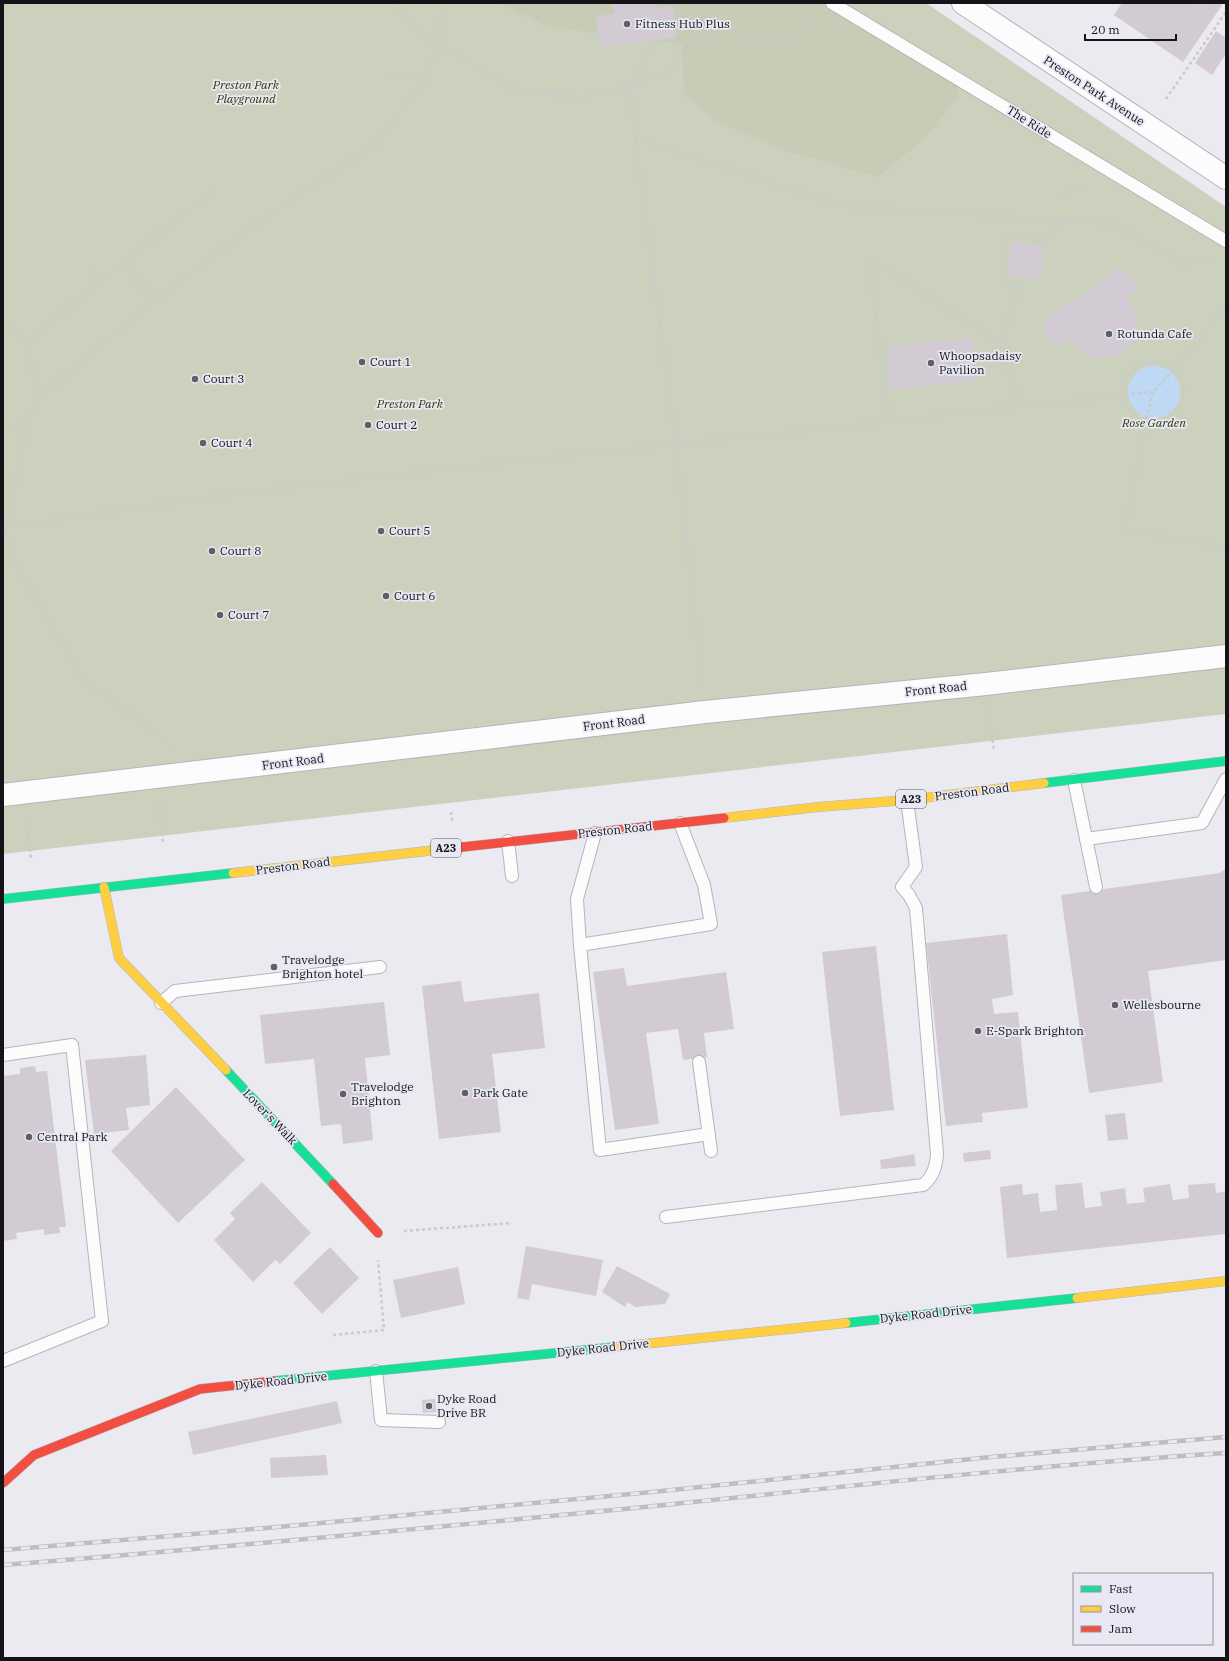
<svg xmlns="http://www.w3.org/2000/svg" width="1229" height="1661" font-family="'IBM Plex Serif',serif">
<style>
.green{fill:#ccd1be}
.forest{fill:#c6ccb5}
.water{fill:#bfd8f3}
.building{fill:#d2cbd4}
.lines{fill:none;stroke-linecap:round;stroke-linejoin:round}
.lane-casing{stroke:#b5b5b9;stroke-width:14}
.street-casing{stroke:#b5b5b9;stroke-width:24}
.fast-casing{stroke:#b5b5b9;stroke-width:10}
.slow-casing{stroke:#b5b5b9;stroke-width:10}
.jam-casing{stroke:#b5b5b9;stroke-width:10}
.path{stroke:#cacacc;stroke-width:2.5;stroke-dasharray:3 3;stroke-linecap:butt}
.lane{stroke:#fcfcfd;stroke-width:12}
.street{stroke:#fcfcfd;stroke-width:22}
.fast{stroke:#16e098;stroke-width:9}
.slow{stroke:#ffcf43;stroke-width:9}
.jam{stroke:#f24e42;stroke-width:9}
.rail-casing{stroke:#bebebf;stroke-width:4.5}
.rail{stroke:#e7e8f3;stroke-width:3;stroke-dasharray:9;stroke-linecap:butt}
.poi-dot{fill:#5f5f64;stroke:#e7e8f3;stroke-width:1.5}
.labels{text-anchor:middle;stroke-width:3.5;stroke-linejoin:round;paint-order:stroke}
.shield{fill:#e7e8f3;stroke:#53545a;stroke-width:1}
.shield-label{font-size:11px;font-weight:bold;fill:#141418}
.poi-label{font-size:12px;fill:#141418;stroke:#e7e8f3;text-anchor:start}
.park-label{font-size:12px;font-style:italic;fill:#2f3600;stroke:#e7e8f3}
.street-label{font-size:12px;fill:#141418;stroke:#e7e8f3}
</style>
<rect width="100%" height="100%" fill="#eaeaf0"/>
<!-- green -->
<polygon class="green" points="3,3 926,3 1226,207 1226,714 3,854"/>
<!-- forest -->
<polygon class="forest" points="498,3 832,3 957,77 958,97 925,138 878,177 784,150 714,120 684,93 682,44 549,27"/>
<!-- water -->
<circle class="water" cx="1154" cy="392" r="26"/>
<!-- building -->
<g class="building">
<polygon points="613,3 656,3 657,8 673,6 677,38 600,47 596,16 614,14"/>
<polygon points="1122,3 1196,3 1200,5 1202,3 1219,3 1222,5 1183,62 1114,15"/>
<polygon points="1216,31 1226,38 1226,54 1212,75 1195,63"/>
<polygon points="1012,242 1045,247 1040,280 1007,275"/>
<polygon points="1118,268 1126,271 1139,288 1126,297 1132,305 1138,322 1134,339 1127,348 1118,355 1101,359 1084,354 1075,346 1070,337 1056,346 1043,328 1045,318 1068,302 1073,303 1081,295 1092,290 1094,285"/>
<polygon points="972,338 976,381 890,389 887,346"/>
<polygon points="1226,868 1226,960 1148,971 1163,1082 1089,1093 1061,895 1220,873"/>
<polygon points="1007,934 1013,995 992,999 994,1014 1018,1012 1028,1108 982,1113 983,1122 946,1126 926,943"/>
<polygon points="876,946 894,1110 840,1116 822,952"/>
<polygon points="624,968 627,986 726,972 734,1029 704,1033 707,1057 683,1060 678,1029 646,1033 659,1124 615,1130 593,972"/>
<polygon points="461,981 464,1002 539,993 545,1048 492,1054 501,1132 439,1139 422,986"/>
<polygon points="384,1002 390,1055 365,1058 373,1140 343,1144 341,1124 321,1126 314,1059 265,1064 260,1015"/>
<polygon points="146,1055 150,1105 126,1108 129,1130 94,1134 85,1060"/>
<polygon points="35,1066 36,1072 47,1071 66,1227 59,1227 60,1233 44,1235 44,1229 16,1233 17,1239 3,1241 3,1076 20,1074 20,1068"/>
<polygon points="176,1087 245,1160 178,1223 111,1151"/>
<polygon points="1125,1113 1128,1139 1108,1141 1105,1115"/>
<polygon points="990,1150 991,1159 964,1162 963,1153"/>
<polygon points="914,1154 916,1166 881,1169 880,1160"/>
<polygon points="262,1182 311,1233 280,1264 275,1260 253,1282 214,1240 235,1219 230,1213"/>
<polygon points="1082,1183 1085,1208 1102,1206 1100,1192 1125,1188 1127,1204 1145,1202 1143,1188 1170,1184 1173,1200 1189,1198 1188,1185 1215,1183 1216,1193 1226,1191 1226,1234 1007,1258 1000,1187 1022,1184 1023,1195 1038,1193 1040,1212 1057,1210 1055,1185"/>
<polygon points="526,1246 603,1260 596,1296 532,1284 529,1300 517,1298"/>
<polygon points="330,1247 359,1278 322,1314 293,1283"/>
<polygon points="617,1266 670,1294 665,1304 635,1307 628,1302 625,1307 602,1292"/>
<polygon points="458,1267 465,1304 401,1318 393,1280"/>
<polygon points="435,1399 436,1412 423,1413 422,1400"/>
<polygon points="337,1401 342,1423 193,1455 188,1432"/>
<polygon points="326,1455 328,1475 271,1478 270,1458"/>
</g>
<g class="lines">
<!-- lane casing -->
<g class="lane-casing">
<g id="lane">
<polyline points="832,3 1226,241"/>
<polyline points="1074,780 1096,887"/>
<polyline points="595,833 577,899 580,945 711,924 704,885 680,823"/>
<polyline points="1086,839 1202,823 1226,779"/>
<polyline points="508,841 512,876"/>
<polyline points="580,945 600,1150 709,1134"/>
<polyline points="161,1003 175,991 380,967"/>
<polyline points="3,1055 72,1045 102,1321 3,1361"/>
<polyline points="699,1062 711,1151"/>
<path d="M666,1217l257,-32c10,-8 13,-18 14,-31l-21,-246 -7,-13 -7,-8 14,-20 -9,-67"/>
<polyline points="376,1371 381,1420 439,1422"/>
</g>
</g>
<!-- street casing -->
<g class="street-casing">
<g id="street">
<polyline points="963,3 1226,178"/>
<polyline points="3,795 705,712 986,684 1226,656"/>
</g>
</g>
<!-- fast casing -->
<g class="fast-casing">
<g id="fast">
<polyline points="1044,783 1226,761"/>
<polyline points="3,899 233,873"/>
<polyline points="226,1070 333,1184"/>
<polyline points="846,1323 1077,1298"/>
<polyline points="274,1381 615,1347"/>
</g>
</g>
<!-- slow casing -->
<g class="slow-casing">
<g id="slow">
<polyline points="724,818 818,807 907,800 1044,783"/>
<polyline points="233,873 436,850"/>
<polyline points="104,887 119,958 226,1070"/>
<polyline points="1077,1298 1226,1281"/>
<polyline points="615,1347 846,1323"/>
</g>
</g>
<!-- jam casing -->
<g class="jam-casing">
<g id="jam">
<polyline points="436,850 724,818"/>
<polyline points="333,1184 378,1233"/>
<polyline points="3,1483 34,1455 200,1389 274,1381"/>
</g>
</g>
<!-- path -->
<g class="path">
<polyline points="392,3 436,50"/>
<polyline points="438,43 512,88 579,98 630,87 654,41"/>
<polyline points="386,75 425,79"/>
<polyline points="1166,99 1226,12"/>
<polyline points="635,138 841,206 1115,224 1183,264 1213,260"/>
<polyline points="1060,194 1083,187 1086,182"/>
<polyline points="154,231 157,236"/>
<polyline points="123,264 154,300"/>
<polyline points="93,266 89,269 100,282"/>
<polyline points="1226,305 1174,370 1153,392 1145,422 1125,530 1226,547"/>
<polyline points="3,316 25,343 39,398"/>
<polyline points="25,343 212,192"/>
<polyline points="999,343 1020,284 1001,281 1009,236 1045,243 1061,221"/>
<circle cx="1153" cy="392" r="30"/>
<path d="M889,422l-20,-164 130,85 23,63c44,-2 87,-11 131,-14"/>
<polyline points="3,428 27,424"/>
<polyline points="3,522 5,528 3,541"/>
<path d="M5,528c337,-55 678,-81 1017,-122"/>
<polyline points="702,686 676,444 635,138 630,87 679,66 682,44 725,27 760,40 796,38 814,14"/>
<polyline points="989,710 994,751"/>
<polyline points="171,748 165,740 84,680 11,555 5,528 27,424 39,398 154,300 283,205 375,146 425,79 438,43 443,3"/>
<polyline points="159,803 163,844"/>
<polyline points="451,812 452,821"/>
<polyline points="26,819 31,859"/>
<polyline points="404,1231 512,1223"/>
<polyline points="333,1335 384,1330 378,1260"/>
</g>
<!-- lane -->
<use href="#lane" class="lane"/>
<!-- street -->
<use href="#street" class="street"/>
<!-- fast -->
<use href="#fast" class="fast"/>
<!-- slow -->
<use href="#slow" class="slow"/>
<!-- jam -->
<use href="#jam" class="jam"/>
<!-- rail casing -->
<g class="rail-casing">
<g id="rail">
<polyline points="3,1550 289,1526 652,1492 991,1457 1226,1437"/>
<path d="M3,1565c207,-16 414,-36 621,-56 200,-20 401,-43 602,-56"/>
</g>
</g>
<!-- rail -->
<use href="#rail" class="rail"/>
</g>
<!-- markers -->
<g class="poi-dot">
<circle cx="627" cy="24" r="4"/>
<circle cx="1109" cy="334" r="4"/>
<circle cx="362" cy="362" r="4"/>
<circle cx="931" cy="363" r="4"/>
<circle cx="195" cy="379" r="4"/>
<circle cx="368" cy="425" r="4"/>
<circle cx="203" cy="443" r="4"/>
<circle cx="381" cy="531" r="4"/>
<circle cx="212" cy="551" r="4"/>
<circle cx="386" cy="596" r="4"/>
<circle cx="220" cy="615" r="4"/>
<circle cx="274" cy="967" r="4"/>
<circle cx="1115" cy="1005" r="4"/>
<circle cx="978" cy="1031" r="4"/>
<circle cx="465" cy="1093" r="4"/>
<circle cx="343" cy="1094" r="4"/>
<circle cx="29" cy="1137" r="4"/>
<circle cx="429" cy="1406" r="4"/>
</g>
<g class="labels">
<!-- shield labels -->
<g class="shield">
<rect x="896" y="790" width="30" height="18" rx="3"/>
<rect x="431" y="839" width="30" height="18" rx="3"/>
</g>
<g class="shield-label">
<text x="911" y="803">A23</text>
<text x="446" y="852">A23</text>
</g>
<!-- poi labels -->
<g class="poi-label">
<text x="635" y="28">Fitness Hub Plus</text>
<text x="1117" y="338">Rotunda Cafe</text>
<text x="939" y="360">Whoopsadaisy<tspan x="939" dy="14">Pavilion</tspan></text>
<text x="370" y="366">Court 1</text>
<text x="203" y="383">Court 3</text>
<text x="376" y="429">Court 2</text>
<text x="211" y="447">Court 4</text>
<text x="389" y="535">Court 5</text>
<text x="220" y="555">Court 8</text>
<text x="394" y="600">Court 6</text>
<text x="228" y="619">Court 7</text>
<text x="282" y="964">Travelodge<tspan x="282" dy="14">Brighton hotel</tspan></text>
<text x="1123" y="1009">Wellesbourne</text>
<text x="986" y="1035">E-Spark Brighton</text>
<text x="351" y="1091">Travelodge<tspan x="351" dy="14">Brighton</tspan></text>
<text x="473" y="1097">Park Gate</text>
<text x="37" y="1141">Central Park</text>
<text x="437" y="1403">Dyke Road<tspan x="437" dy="14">Drive BR</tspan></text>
</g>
<!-- park labels -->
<g class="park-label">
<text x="246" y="89">Preston Park<tspan x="246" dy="14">Playground</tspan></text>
<text x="410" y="408">Preston Park</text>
<text x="1154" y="427">Rose Garden</text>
</g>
<!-- street labels -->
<g class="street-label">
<text transform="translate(1094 91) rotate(33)" y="4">Preston Park Avenue</text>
<text transform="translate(1029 122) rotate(32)" y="4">The Ride</text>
<text transform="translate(936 689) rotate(-6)" y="4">Front Road</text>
<text transform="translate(614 723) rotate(-7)" y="4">Front Road</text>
<text transform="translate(293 762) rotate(-7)" y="4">Front Road</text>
<text transform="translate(972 792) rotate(-7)" y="4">Preston Road</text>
<text transform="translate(615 830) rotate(-6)" y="4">Preston Road</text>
<text transform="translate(293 866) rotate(-7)" y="4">Preston Road</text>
<text transform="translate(270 1117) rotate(46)" y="4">Lover's Walk</text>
<text transform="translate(926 1314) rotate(-6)" y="4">Dyke Road Drive</text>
<text transform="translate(603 1348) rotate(-6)" y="4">Dyke Road Drive</text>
<text transform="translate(281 1381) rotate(-6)" y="4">Dyke Road Drive</text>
</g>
</g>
<!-- border -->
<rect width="1229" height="1661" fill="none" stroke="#141418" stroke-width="8"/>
<!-- legend -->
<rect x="1073" y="1573" width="140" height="72" fill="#e7e8f3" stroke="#93939b"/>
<rect x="1081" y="1586" width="20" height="6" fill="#16e098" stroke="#93939b"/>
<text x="1109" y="1593" font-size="12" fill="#141418">Fast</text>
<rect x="1081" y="1606" width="20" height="6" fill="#ffcf43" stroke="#93939b"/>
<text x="1109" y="1613" font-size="12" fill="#141418">Slow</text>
<rect x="1081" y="1626" width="20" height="6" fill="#f24e42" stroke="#93939b"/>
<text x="1109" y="1633" font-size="12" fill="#141418">Jam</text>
<!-- scale -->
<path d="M1085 34v6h91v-6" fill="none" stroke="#141418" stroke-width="2"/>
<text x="1091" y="34" font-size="12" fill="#141418" stroke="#e7e8f3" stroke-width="3" paint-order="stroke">20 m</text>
</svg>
